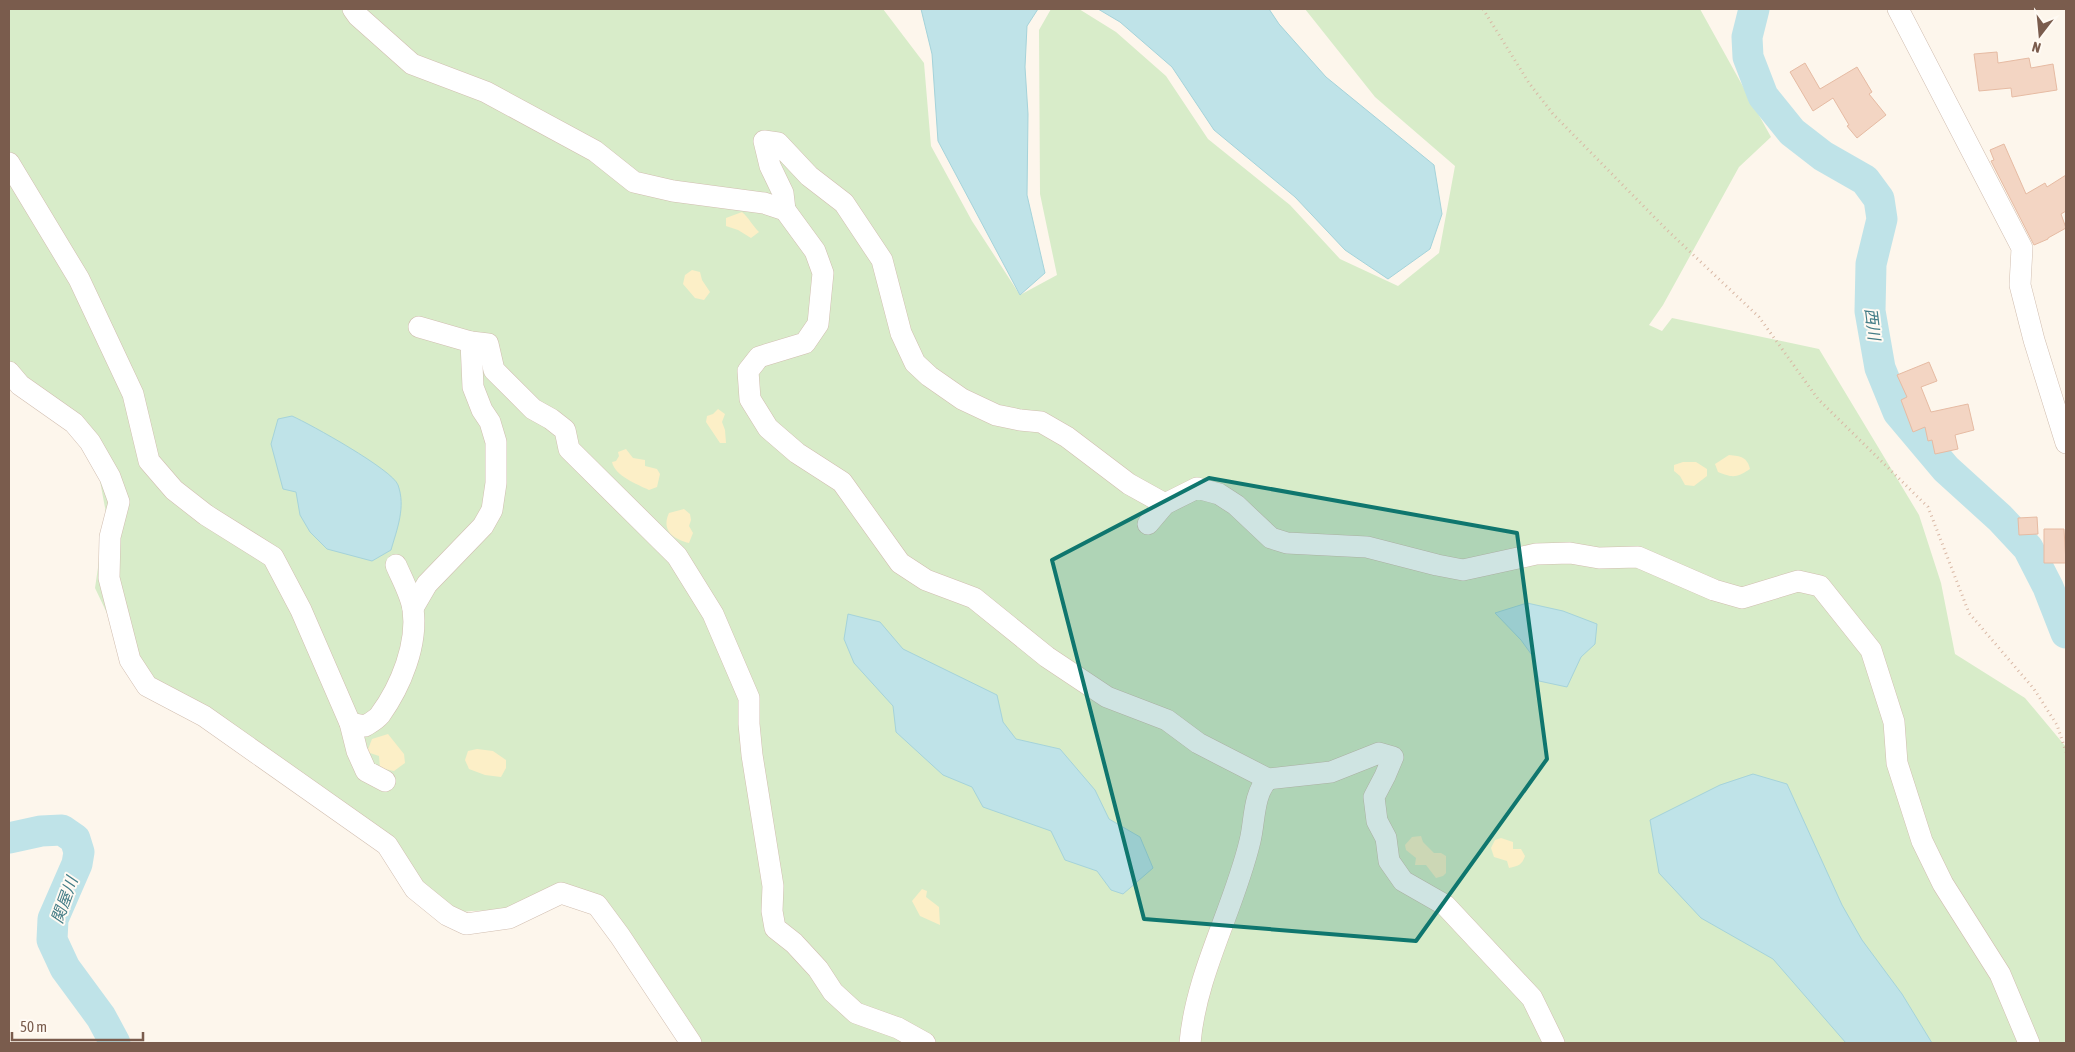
<svg xmlns="http://www.w3.org/2000/svg" width="2075" height="1052" font-family="'Asap Condensed','Noto Sans JP',sans-serif">
<style>
.green{fill:#d8ecc9}
.sand{fill:#fcefc7}
.water{fill:#bfe3e8;stroke:#a5d3da}
.lines{fill:none;stroke-linecap:round;stroke-linejoin:round}
.river{stroke:#bfe3e8;stroke-width:31}
.building{fill:#f3d5c3;stroke:#e6bba3}
.minor-casing{stroke:#d1beb0;stroke-width:22}
.path{stroke:#d9b8a5;stroke-width:3;stroke-dasharray:1 4;stroke-linecap:butt}
.minor{stroke:#fff;stroke-width:21}
.marked{fill:#0f766e;fill-opacity:0.2;stroke:#0f766e;stroke-width:4;stroke-linejoin:round}
.labels{text-anchor:middle;stroke-width:4;stroke-linejoin:round;paint-order:stroke}
.water-label{font-size:16px;font-style:italic;fill:#437c86;stroke:#fffaf3}
</style>
<rect width="100%" height="100%" fill="#fdf6ec"/>
<!-- green -->
<polygon class="green" points="9,9 883,9 924,63 931,146 972,221 1020,295 1057,275 1040,194 1039,30 1051,9 1079,9 1116,32 1166,76 1208,139 1290,205 1340,259 1398,286 1439,253 1455,166 1375,97 1305,9 1700,9 1771,137 1739,167 1663,305 1649,325 1662,331 1672,318 1819,349 1919,515 1941,583 1955,654 2025,698 2066,747 2066,1043 703,1043 580,890 502,910 471,911 455,913 421,888 383,835 143,689 95,588 106,513 97,465 85,444 9,383"/>
<!-- sand -->
<g class="sand">
<path d="M742,212c7,6 10,13 17,20l-8,6 -13,-8 -12,-4v-8z"/>
<polygon points="692,270 700,272 702,280 710,292 704,300 695,298 683,284 685,275"/>
<polygon points="718,409 725,414 722,422 725,430 726,443 720,443 706,422 707,416 713,414"/>
<path d="M626,449l7,9 12,2v6l12,3 3,5 -3,13 -8,3c-12,-6 -34,-14 -37,-28l4,-1 3,-5 -1,-4z"/>
<path d="M1729,455c12,1 18,2 21,14 -14,9 -17,9 -32,3l-3,-8z"/>
<polygon points="1683,462 1696,462 1707,469 1707,476 1694,486 1685,485 1680,476 1674,471 1674,465"/>
<path d="M684,509l6,5 1,6 -2,6 4,7 -4,10c-16,-4 -28,-13 -20,-30z"/>
<polygon points="388,734 404,754 405,763 394,771 380,768 379,756 367,752 372,739"/>
<polygon points="477,749 493,751 506,760 506,768 501,777 485,775 469,769 465,760 468,751"/>
<polygon points="1421,836 1423,842 1434,853 1441,853 1446,856 1446,873 1443,876 1436,878 1426,865 1415,865 1416,858 1406,850 1405,845 1412,837"/>
<path d="M1501,838l12,4v7h8l4,7c-3,9 -7,10 -16,12l-2,-7 -13,-4 -3,-9 4,-8z"/>
<polygon points="922,889 927,891 926,897 939,907 940,925 920,916 912,901"/>
</g>
<!-- water -->
<g class="water">
<polygon points="921,9 1038,9 1027,26 1025,67 1028,114 1027,195 1045,273 1020,295 938,141 932,54"/>
<polygon points="1098,9 1269,9 1279,24 1326,77 1434,165 1442,214 1430,249 1388,279 1345,250 1295,197 1214,130 1172,67 1120,22"/>
<path d="M292,416c18,8 101,54 106,69 8,22 -1,44 -7,65l-19,11 -45,-12 -17,-17 -10,-17 -4,-23 -13,-3 -12,-45 7,-25z"/>
<polygon points="1527,603 1563,611 1597,624 1595,644 1581,657 1567,687 1539,681 1534,658 1521,640 1495,613"/>
<polygon points="848,614 880,622 903,649 997,695 1003,722 1016,739 1060,749 1095,790 1109,819 1140,837 1153,868 1123,894 1111,890 1097,871 1065,860 1051,831 983,807 972,787 943,775 896,732 893,706 854,663 844,639"/>
<polygon points="1753,774 1787,784 1842,905 1862,940 1902,994 1932,1043 1846,1043 1773,959 1701,918 1659,873 1650,820 1720,785"/>
</g>
<g class="lines">
<!-- river -->
<g class="river">
<polyline points="1754,9 1747,37 1748,57 1763,96 1792,132 1823,156 1865,180 1879,199 1882,219 1871,264 1870,311 1880,368 1898,412 1946,469 2000,518 2028,548 2048,587 2066,633"/>
<polyline points="9,838 41,831 62,830 75,839 79,852 77,864 53,919 52,940 65,968 101,1017 115,1043"/>
</g>
</g>
<!-- building -->
<g class="building">
<polygon points="1997,52 1998,63 2029,58 2031,68 2053,64 2057,90 2012,97 2011,88 1979,91 1974,54"/>
<polygon points="1805,63 1820,89 1857,67 1872,92 1869,94 1886,115 1857,138 1847,126 1849,125 1833,98 1813,111 1790,72"/>
<polygon points="2004,144 2026,194 2045,183 2047,187 2066,175 2066,211 2061,214 2066,228 2048,238 2048,239 2034,245 1991,161 1994,160 1990,150"/>
<polygon points="1929,362 1937,381 1921,387 1931,412 1968,404 1974,430 1955,435 1958,449 1935,454 1932,440 1928,441 1925,427 1913,432 1901,400 1907,397 1897,375"/>
<polygon points="2037,517 2038,534 2019,535 2018,518"/>
<polygon points="2044,529 2064,529 2066,563 2044,563"/>
</g>
<g class="lines">
<!-- minor casing -->
<g class="minor-casing">
<g id="minor">
<polyline points="353,9 358,16 412,64 486,92 595,151 634,182 673,191 764,203 785,210 815,251 823,273 818,324 805,343 759,357 748,371 750,399 768,428 797,453 842,482 900,563 926,580 974,598 1047,657 1107,697 1167,720 1198,743 1268,779 1331,772 1379,753 1393,757 1385,776 1374,797 1377,821 1386,838 1389,861 1403,881 1445,905 1532,998 1554,1043"/>
<polyline points="1898,9 2022,248 2020,285 2034,340 2066,443"/>
<polyline points="9,163 79,279 133,394 149,461 174,490 206,515 273,557 301,610 350,723 357,751 366,771 385,781"/>
<polyline points="785,210 783,193 770,166 764,141 778,143 809,176 844,203 882,260 901,333 915,363 929,376 962,399 996,415 1020,420 1041,422 1067,437 1129,484 1165,504"/>
<polyline points="419,327 471,342 488,344 494,370 533,409 551,419 565,430 569,449 677,556 713,614 749,698 749,724 752,755 773,886 772,911 775,928 794,943 818,969 833,992 856,1013 898,1028 925,1043"/>
<polyline points="9,372 20,385 74,423 90,442 110,477 119,502 110,537 109,578 130,660 147,686 204,716 387,845 415,889 447,915 466,924 509,918 561,893 597,905 620,936 691,1043"/>
<polyline points="1148,524 1165,504 1197,488 1219,494 1236,505 1271,538 1287,543 1367,547 1437,565 1463,570 1536,554 1570,553 1599,558 1638,557 1714,590 1742,598 1798,581 1820,586 1871,650 1894,722 1897,763 1922,841 1943,884 2000,974 2029,1043"/>
<polyline points="413,608 427,584 483,526 492,510 496,483 496,442 490,422 482,410 473,387 471,342"/>
<path d="M350,723l15,3c5,-3 11,-6 15,-11 21,-29 38,-71 33,-106 -2,-14 -11,-30 -17,-44"/>
<path d="M1190,1043c6,-70 44,-134 60,-202 5,-20 3,-47 18,-62"/>
</g>
</g>
<!-- path -->
<polyline class="path" points="1483,9 1529,83 1553,114 1666,229 1759,317 1818,399 1928,507 1969,613 2034,689 2057,725 2066,752"/>
<!-- minor -->
<use href="#minor" class="minor"/>
</g>
<!-- marked area -->
<path class="marked" d="M1209,478l308,55 30,226 -131,182 -272,-22 -92,-359z"/>
<g class="labels">
<!-- water labels -->
<g class="water-label">
<text transform="translate(1873 324) rotate(83)" y="6">西川</text>
<text transform="translate(64 900) rotate(-70)" y="6">関屋川</text>
</g>
</g>
<!-- border -->
<rect width="2075" height="1052" fill="none" stroke="#7a5c4d" stroke-width="20"/>
<!-- north arrow -->
<g transform="translate(2040 35) rotate(196)" stroke="#fffaf3" stroke-width="4" paint-order="stroke">
<path d="M0-4L9 19L0 12L-9 19Z" fill="#7a5c4d"/>
<text y="-8" font-size="14" font-weight="bold" text-anchor="middle" fill="#7a5c4d">N</text>
</g>
<!-- scale -->
<path d="M12 1032v8h131v-8" fill="none" stroke="#7a5c4d" stroke-width="2.5"/>
<text x="20" y="1032" font-size="15" fill="#7a5c4d" stroke="#fffaf3" stroke-width="4" paint-order="stroke">50 m</text>
</svg>
